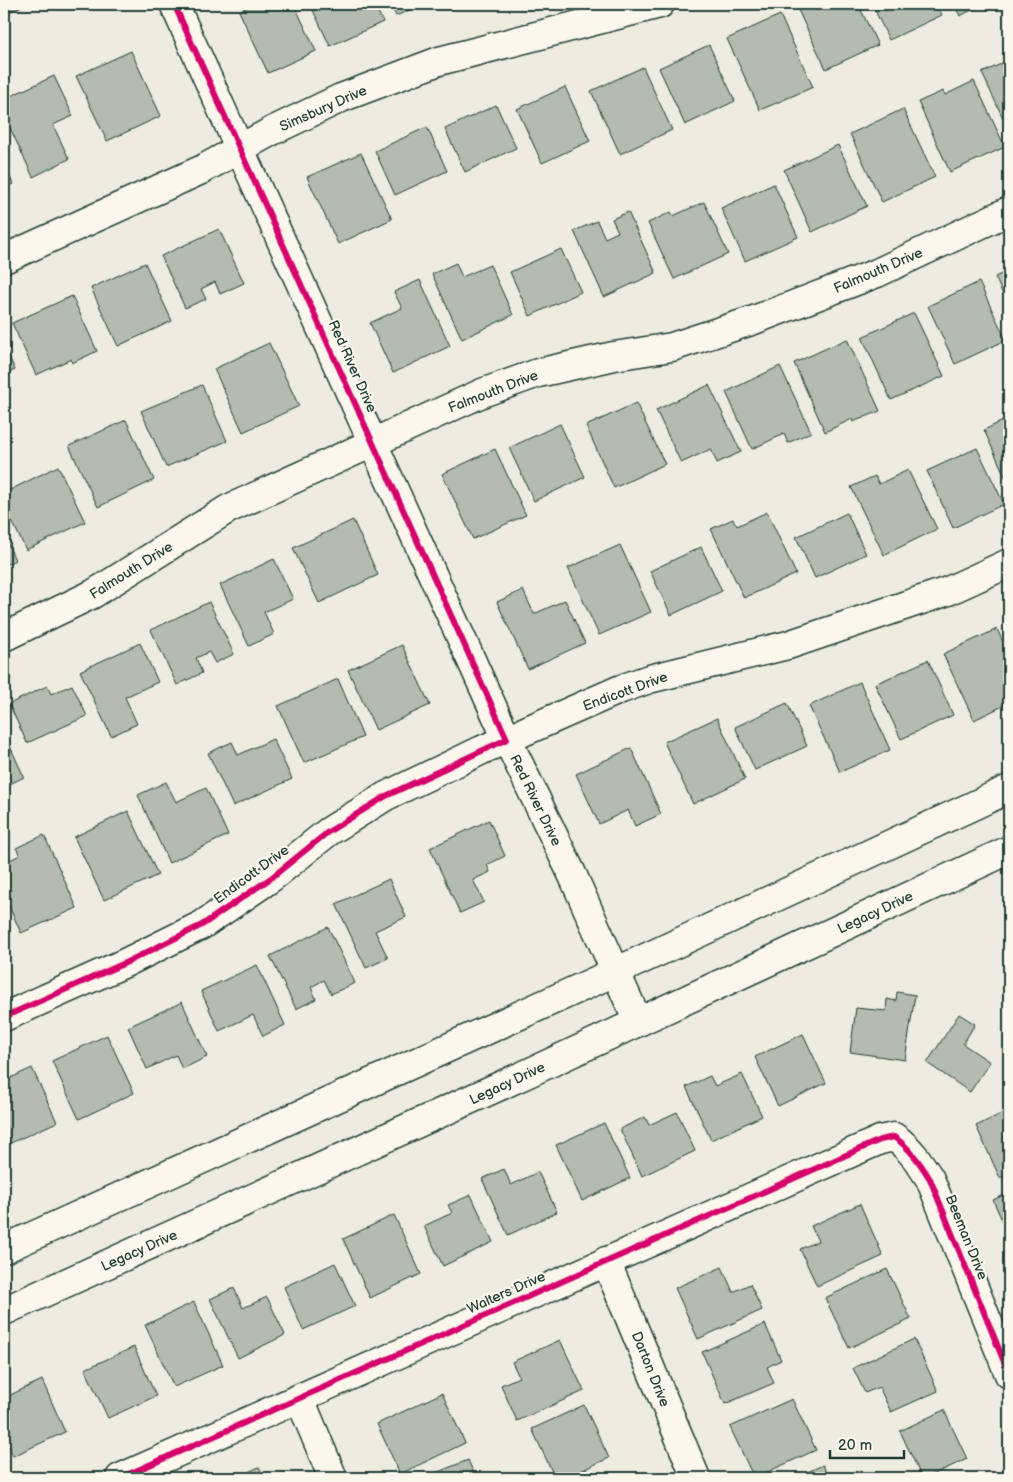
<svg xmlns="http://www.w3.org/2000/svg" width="1013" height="1482" font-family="'Balsamiq Sans',sans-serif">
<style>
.building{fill:#b4bbb0;stroke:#1f3d34}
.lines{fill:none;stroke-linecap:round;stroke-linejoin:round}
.minor-casing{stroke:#1f3d34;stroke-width:31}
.tertiary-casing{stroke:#1f3d34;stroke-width:31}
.secondary-casing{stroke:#1f3d34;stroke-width:31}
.minor{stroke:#fbf7ec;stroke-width:28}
.tertiary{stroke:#fbf7ec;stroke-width:28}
.secondary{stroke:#fbf7ec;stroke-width:28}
.cycleway-casing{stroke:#fbf7ec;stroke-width:9}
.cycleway{stroke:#d6006c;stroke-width:6}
.labels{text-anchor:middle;stroke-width:4.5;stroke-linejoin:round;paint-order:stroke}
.street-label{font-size:14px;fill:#1f3d34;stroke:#fbf7ec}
</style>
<rect width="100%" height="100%" fill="#eeece1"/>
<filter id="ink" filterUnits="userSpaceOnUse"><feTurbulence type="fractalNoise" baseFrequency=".02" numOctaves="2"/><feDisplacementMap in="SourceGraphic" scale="10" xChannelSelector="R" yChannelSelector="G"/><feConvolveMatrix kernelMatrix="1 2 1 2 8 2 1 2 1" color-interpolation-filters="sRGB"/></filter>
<g filter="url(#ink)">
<!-- building -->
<g class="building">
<polygon points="4,4 27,4 4,14"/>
<polygon points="254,4 294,4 316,51 268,73 239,11"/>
<polygon points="310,4 374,4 383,22 330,46"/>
<polygon points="390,4 423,4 396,16"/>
<polygon points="805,4 858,4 878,45 826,69 797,8"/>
<polygon points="872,4 937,4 942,15 889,40"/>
<polygon points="954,4 979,4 980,6 960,16"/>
<polygon points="780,15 813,87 760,110 727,39"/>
<polygon points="709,45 735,101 685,125 659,68"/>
<polygon points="131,51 161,116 107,141 76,76"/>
<polygon points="1009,60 1009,131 982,73"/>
<polygon points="643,67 672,130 620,154 591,91"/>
<polygon points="54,76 73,116 53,125 69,159 33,177 4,115 4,99"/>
<polygon points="974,81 1005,147 950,172 918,102 943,91 945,95"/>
<polygon points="565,87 590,141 542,163 517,109"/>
<polygon points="496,105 516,148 465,172 445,129"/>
<polygon points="903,109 935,177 882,202 850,134"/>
<polygon points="427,127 447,171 395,195 375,151"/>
<polygon points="838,145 867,206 812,232 784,170"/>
<polygon points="361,153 392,219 338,244 307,177"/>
<polygon points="4,163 13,184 4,188"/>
<polygon points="774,184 798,237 745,261 721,208"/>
<polygon points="704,202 728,254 674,279 648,223 671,212 673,216"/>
<polygon points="628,212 656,273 604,297 574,231 597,221 605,238 618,232 612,219"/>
<polygon points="219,229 244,283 220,294 215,282 201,289 206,299 185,308 161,256"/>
<polygon points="561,249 581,292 530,316 510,272"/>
<polygon points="145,263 172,321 118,346 91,288"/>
<polygon points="456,263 462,277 490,265 513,315 462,339 432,274"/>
<polygon points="1009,270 1009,308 995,277"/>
<polygon points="420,280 450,346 393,373 370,323 402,308 394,292"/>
<polygon points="979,282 1006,340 955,364 928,306"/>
<polygon points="72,296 97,351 72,363 71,359 36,375 12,323"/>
<polygon points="914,313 944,376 891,400 862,337"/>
<polygon points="847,339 880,411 853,422 852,419 825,432 794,363"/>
<polygon points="269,343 299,406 243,432 214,369"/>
<polygon points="4,345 15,370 4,375"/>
<polygon points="780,366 811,432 788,443 784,434 752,449 726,392"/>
<polygon points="202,385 227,441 166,467 141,411"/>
<polygon points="709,385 741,452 717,463 711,449 681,463 656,410"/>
<polygon points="636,403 665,464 614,488 586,426"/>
<polygon points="1009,418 1009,485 984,430"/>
<polygon points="126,420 154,480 98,507 69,446"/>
<polygon points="560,424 585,477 534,501 509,448"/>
<polygon points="977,448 1004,504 953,528 927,471"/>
<polygon points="495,449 526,515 473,539 442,474"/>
<polygon points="58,466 85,522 26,550 4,505 4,493"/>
<polygon points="908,470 937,529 884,555 851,487 875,476 879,484"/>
<polygon points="767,512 796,574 744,598 711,529 733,519 737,526"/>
<polygon points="847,513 866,554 815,578 796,537"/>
<polygon points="353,520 378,575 319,603 293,548"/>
<polygon points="4,535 15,560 4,566"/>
<polygon points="620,545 651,612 599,635 568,568"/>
<polygon points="701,547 722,591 671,615 650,571"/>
<polygon points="274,559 293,599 264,612 274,634 249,646 220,585"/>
<polygon points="523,590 534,614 565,600 585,643 528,669 497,602"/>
<polygon points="209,602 234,654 215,663 209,652 196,658 202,673 177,685 151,630"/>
<polygon points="997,629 1009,655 1009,703 974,720 943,654"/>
<polygon points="140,643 158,682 125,697 137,724 111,736 80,671"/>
<polygon points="402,645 430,705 376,730 348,670"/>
<polygon points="928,660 953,715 901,739 875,684"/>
<polygon points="338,679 363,737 304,763 278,706"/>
<polygon points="860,682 890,750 840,772 809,706"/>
<polygon points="72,685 87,716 27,743 9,704 47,686 51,694"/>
<polygon points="787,703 807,746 755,770 735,727"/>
<polygon points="717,718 745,779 693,804 664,742"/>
<polygon points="4,733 24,777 4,787"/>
<polygon points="273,739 292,779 233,806 208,753 232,742 238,755"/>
<polygon points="631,748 661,814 635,826 628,810 599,824 576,774"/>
<polygon points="166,782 176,802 206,788 228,835 169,863 138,795"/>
<polygon points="128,811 158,875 104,900 74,837"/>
<polygon points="489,820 505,856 487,865 490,872 473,880 484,902 460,913 430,848"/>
<polygon points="44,835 77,908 21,933 4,895 4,863 20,855 16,848"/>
<polygon points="389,879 406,917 375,931 388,958 366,968 336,904"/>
<polygon points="328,927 355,983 331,994 324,980 311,987 316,999 296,1009 270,956"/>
<polygon points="4,930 9,941 4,944"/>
<polygon points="257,965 285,1025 263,1036 253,1015 219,1031 201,991"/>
<polygon points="897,992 915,995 905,1060 850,1052 856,1008 886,1011 887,999 896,1001"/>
<polygon points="182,1002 207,1057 182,1069 176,1055 147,1069 128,1027"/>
<polygon points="959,1014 975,1024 963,1044 990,1062 970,1092 927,1063"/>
<polygon points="803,1034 826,1083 778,1106 755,1057"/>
<polygon points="107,1035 134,1093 79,1119 52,1061"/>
<polygon points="32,1068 57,1122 4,1146 4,1081"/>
<polygon points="742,1074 762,1116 711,1140 686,1087 710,1076 715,1086"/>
<polygon points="1009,1110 1009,1173 1000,1178 976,1126"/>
<polygon points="677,1112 695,1151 642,1176 620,1129 645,1117 649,1125"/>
<polygon points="604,1123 630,1178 582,1201 556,1145"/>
<polygon points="504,1169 511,1185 538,1172 557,1212 508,1235 482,1179"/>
<polygon points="1009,1193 1009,1236 993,1200"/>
<polygon points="471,1195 493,1242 443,1266 424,1226 452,1213 448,1205"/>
<polygon points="860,1204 883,1256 817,1286 800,1249 818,1241 811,1226"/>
<polygon points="394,1215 421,1274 370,1298 343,1239"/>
<polygon points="335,1263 355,1306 303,1330 284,1287"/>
<polygon points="722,1267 733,1292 750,1284 762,1310 698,1339 675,1288"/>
<polygon points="887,1269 911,1319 849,1348 825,1298"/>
<polygon points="234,1288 243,1308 267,1297 285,1335 238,1358 210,1299"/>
<polygon points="194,1302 223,1365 174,1387 145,1325"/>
<polygon points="765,1324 781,1360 767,1367 774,1383 725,1404 702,1352"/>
<polygon points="914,1339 938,1391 891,1412 879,1387 865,1393 853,1368"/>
<polygon points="560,1340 584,1391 517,1421 501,1385 519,1377 512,1362"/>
<polygon points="134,1347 156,1396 108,1418 85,1369"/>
<polygon points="42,1380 65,1432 13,1456 4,1436 4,1398"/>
<polygon points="442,1393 465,1443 400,1474 377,1424"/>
<polygon points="792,1399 816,1450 754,1478 730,1427"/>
<polygon points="584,1405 609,1458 565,1478 555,1478 532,1429"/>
<polygon points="944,1410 967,1459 925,1478 922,1478 900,1431"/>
<polygon points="468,1460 476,1478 423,1478"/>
<polygon points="823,1465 829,1478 794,1478"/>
<polygon points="259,1467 265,1478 235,1478"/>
</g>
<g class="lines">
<!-- minor casing -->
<g class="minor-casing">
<g id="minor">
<polyline points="4,259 201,170 272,131 341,98 439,61 660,4"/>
<polyline points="4,637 93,594 228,509 482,393 538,373 614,356 672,347 754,320 877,273 1009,211"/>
<polyline points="4,1017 125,963 202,925 271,878 328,832 386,796 482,750 621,689 649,679 788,645 948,591 1009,563"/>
<polyline points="606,1261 696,1478"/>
<polyline points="300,1399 333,1478"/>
<path d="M120,1478l760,-338 14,-3c16,11 26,26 36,42l79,195"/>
</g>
</g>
<!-- tertiary casing -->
<g class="tertiary-casing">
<polyline id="tertiary" points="174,4 507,739 573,876 638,1022"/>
</g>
<!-- secondary casing -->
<g class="secondary-casing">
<g id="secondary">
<polyline points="4,1249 615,972 1009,789"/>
<polyline points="4,1311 524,1075 1009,850"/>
</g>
</g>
<!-- minor -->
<use href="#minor" class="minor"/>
<!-- tertiary -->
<use href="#tertiary" class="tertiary"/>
<!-- secondary -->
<use href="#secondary" class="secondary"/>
<!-- cycleway casing -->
<g class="cycleway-casing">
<g id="cycleway">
<polyline points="4,1017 125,963 202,925 271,878 328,832 386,796 507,739 174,4"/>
<path d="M120,1478l760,-338 14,-3c16,11 26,26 36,42l79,195"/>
</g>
</g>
<!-- cycleway -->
<use href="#cycleway" class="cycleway"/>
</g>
</g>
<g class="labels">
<!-- street labels -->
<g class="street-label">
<text transform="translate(323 108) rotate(-24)" y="5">Simsbury Drive</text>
<text transform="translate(878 270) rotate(-23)" y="5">Falmouth Drive</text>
<text transform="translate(353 366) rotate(66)" y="5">Red River Drive</text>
<text transform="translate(493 391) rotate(-21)" y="5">Falmouth Drive</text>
<text transform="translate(131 570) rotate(-32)" y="5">Falmouth Drive</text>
<text transform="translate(625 691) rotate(-20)" y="5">Endicott Drive</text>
<text transform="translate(536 800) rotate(64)" y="5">Red River Drive</text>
<text transform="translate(251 874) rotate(-36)" y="5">Endicott Drive</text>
<text transform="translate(875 912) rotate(-25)" y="5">Legacy Drive</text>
<text transform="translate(507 1083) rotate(-25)" y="5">Legacy Drive</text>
<text transform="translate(967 1237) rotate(68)" y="5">Beeman Drive</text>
<text transform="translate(139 1250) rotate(-24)" y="5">Legacy Drive</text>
<text transform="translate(506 1292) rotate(-24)" y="5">Walters Drive</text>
<text transform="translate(651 1369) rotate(68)" y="5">Darton Drive</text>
</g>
</g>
<!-- margin -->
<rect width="1013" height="1482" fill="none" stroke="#fbf7ec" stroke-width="20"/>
<rect x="10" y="10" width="993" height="1462" fill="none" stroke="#1f3d34" stroke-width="2" filter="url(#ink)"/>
<!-- scale -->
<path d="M830 1450v8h74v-8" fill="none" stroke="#1f3d34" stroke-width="2.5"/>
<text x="838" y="1450" font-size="15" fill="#1f3d34" stroke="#fbf7ec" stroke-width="4" paint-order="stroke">20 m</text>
</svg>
